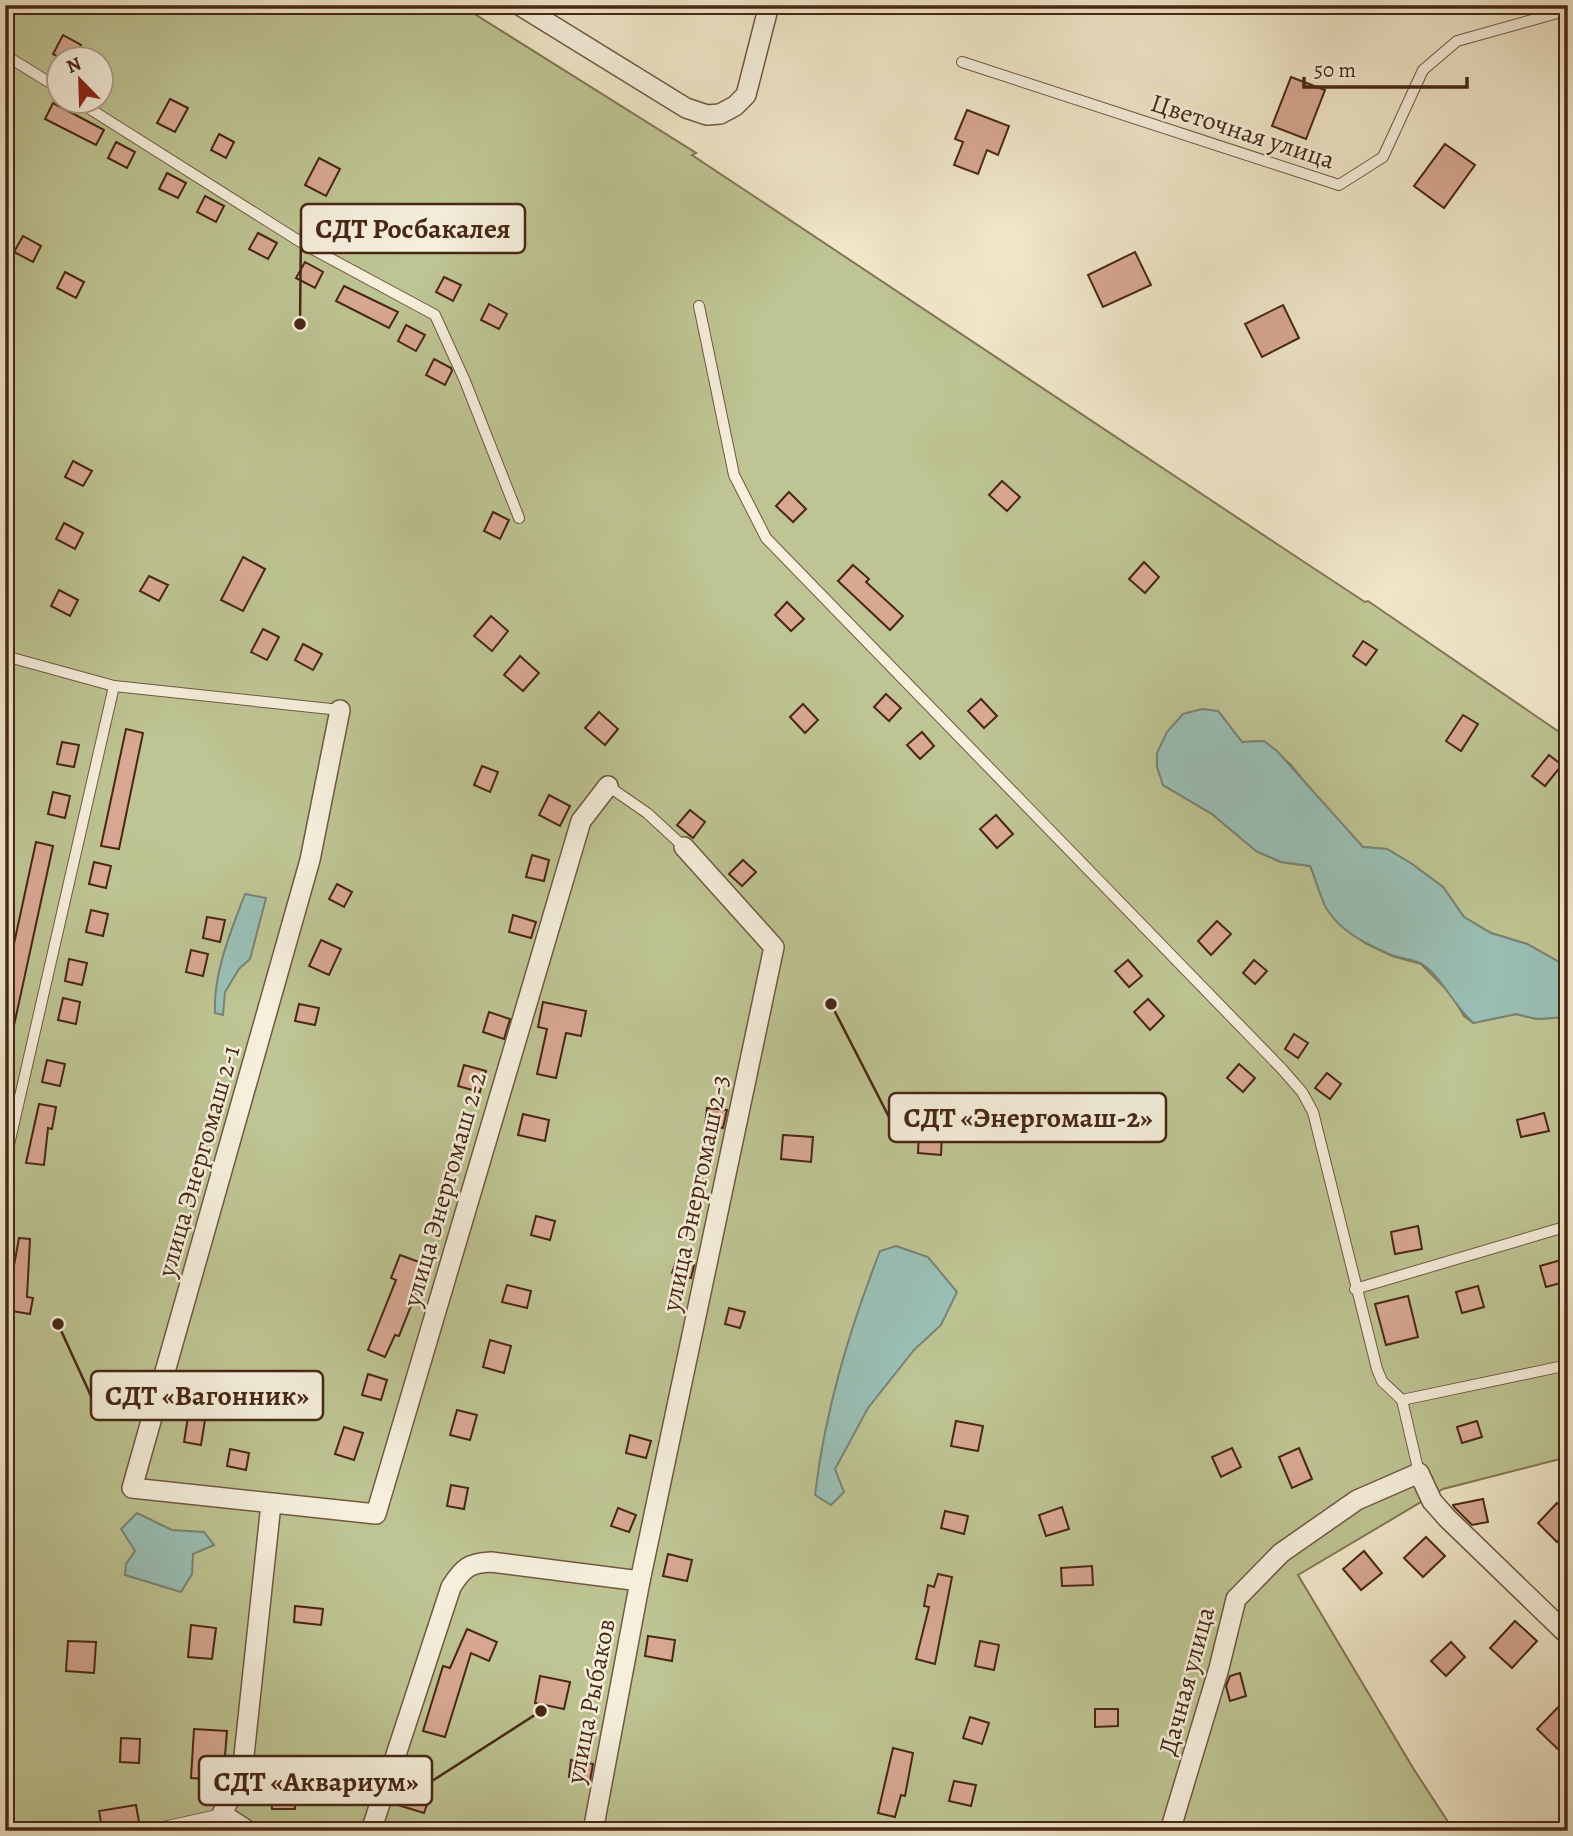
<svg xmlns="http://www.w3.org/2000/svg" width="1573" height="1836" font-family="Alegreya,serif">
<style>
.green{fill:#bec493;stroke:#837654;stroke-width:2;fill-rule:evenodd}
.water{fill:#9ac0b6;stroke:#798375;stroke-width:2}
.building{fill:#d8a892;stroke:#482714;stroke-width:2}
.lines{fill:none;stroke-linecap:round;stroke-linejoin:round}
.service-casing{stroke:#725741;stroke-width:12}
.minor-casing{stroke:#725741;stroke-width:22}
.service{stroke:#f5efdc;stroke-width:10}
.minor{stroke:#f5efdc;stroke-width:19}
.labels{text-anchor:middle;stroke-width:5;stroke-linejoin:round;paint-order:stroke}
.street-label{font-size:26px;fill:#482714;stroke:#f5efdc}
.leader{fill:none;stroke:#482714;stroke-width:2.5}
.callout-dot{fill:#482714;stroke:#f5efdc;stroke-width:2.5}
.callout{fill:#f5efdc;stroke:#482714;stroke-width:2.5}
.callout-label{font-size:28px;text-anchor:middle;font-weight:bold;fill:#482714}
</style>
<rect width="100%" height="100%" fill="#f0e7c9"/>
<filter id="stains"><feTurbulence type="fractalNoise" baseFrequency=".00286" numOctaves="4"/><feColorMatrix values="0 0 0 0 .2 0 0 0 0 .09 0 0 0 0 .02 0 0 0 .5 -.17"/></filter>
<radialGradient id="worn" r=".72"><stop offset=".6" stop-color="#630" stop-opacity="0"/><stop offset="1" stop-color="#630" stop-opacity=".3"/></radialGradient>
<!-- green -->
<path class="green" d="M5,5h447l9,6 4,-3 231,145 -4,2 594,395 79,52 3,-1 200,137v225h-7l-34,-19 -36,-11 -27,-16 -21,-30 -31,-23 -25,-15 -24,-2 -49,-53 -23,-29 -27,-24 -22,1 -24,-31 -55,74 49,29 44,37 25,11 29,4 9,20 46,57 27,13 29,8 30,30 13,22 9,7 43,-9 21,5 31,-2v440l-125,32 -145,86 115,193 41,63h-1449zM60,60h42v42h-42z"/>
<!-- water -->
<g class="water">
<path d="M1202,709l16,2 24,31 22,-1 13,10 86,96 24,2 25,15 31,23 21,30 27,16 36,11 34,19h7v54l-31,2 -21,-5 -42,9c-19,-14 -33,-49 -54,-60 -9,-5 -21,-4 -31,-9 -23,-10 -47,-22 -61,-43 -7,-10 -12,-32 -18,-45l-29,-4 -25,-11 -44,-37 -49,-29 -6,-18v-14l10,-21 16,-18z"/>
<path d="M245,894l21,4 -16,61 -11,10 -14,23 -2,23 -8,-2c-2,-40 16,-82 30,-119z"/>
<path d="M896,1246l32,11 29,35 -16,33 -27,25 -46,58 -33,61 9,23 -13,13 -16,-10c10,-85 34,-164 65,-244z"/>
<polygon points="137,1513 172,1530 204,1532 214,1545 193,1554 192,1574 181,1592 125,1575 126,1564 135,1551 121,1529"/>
</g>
<!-- building -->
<g class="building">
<polygon points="63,35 81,45 73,60 64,60 53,54"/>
<polygon points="1291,77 1325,90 1306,139 1272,126"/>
<polygon points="170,99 188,108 175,132 157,123"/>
<polygon points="53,103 104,130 96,145 45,119"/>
<polygon points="967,110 1009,126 998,155 987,150 978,174 954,165 963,142 955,139"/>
<polygon points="219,134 234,142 226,158 211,150"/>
<polygon points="116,142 135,152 127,168 108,158"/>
<polygon points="1445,144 1475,165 1444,208 1414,186"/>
<polygon points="319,158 340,169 326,196 305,185"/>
<polygon points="167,173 186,183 178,198 159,189"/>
<polygon points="205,196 224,206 216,222 197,212"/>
<polygon points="258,233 277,243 268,259 249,249"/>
<polygon points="23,236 41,246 33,262 14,252"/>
<polygon points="1135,252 1151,285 1103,307 1088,275"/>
<polygon points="305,262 323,272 315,288 296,278"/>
<polygon points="65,272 84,282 76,298 57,288"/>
<polygon points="444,277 461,285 453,301 436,292"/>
<polygon points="344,286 398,312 389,328 336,301"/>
<polygon points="489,304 507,314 499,329 481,320"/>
<polygon points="1283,305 1299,338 1262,357 1245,324"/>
<polygon points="406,325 425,335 416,351 398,341"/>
<polygon points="434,359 451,368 452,371 445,385 426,375"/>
<polygon points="73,461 92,471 83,486 65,477"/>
<polygon points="1002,481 1020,497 1007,511 989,495"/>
<polygon points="789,492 806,509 793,522 776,506"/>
<polygon points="493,512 509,520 500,539 484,531"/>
<polygon points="64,523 83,533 75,549 56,539"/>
<polygon points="243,557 265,569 243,611 221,600"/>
<polygon points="1144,562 1159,577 1145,593 1129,579"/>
<polygon points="853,565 869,579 866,582 903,616 890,630 838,581"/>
<polygon points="149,576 168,585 159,601 140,591"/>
<polygon points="59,590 78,600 70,616 51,606"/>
<polygon points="787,602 804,619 791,631 775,615"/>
<polygon points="491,616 508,631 492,651 474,636"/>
<polygon points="263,629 279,637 267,660 251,652"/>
<polygon points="1363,641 1377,650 1366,665 1353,656"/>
<polygon points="303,644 322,654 313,670 295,660"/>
<polygon points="520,656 539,673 523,691 504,675"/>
<polygon points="886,694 901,708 889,721 874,707"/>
<polygon points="981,699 997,716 984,728 968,711"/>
<polygon points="803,704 818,720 805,733 790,717"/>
<polygon points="599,712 618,729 605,745 585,728"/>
<polygon points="1463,715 1478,724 1461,751 1446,741"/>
<polygon points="126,729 143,733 119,849 101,846"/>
<polygon points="922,732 934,746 920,759 907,745"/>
<polygon points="62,742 79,745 74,767 57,764"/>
<polygon points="1549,755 1562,765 1545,786 1532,776"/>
<polygon points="482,766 498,772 490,792 474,785"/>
<polygon points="53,792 70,796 65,818 48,814"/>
<polygon points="549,795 570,806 560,826 539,815"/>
<polygon points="690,810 705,822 693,838 677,825"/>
<polygon points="996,815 1013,834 997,848 980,829"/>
<polygon points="36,842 53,846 13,1030 5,1030 5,985"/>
<polygon points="532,855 549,860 544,881 526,877"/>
<polygon points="743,860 756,872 742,886 729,874"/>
<polygon points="94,862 111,866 106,888 89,884"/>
<polygon points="337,884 352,892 344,907 329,899"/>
<polygon points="91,910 108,914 103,936 86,932"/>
<polygon points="513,915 536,922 531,938 509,932"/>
<polygon points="207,917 225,920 220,942 203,938"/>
<polygon points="1217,921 1231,934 1211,955 1198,941"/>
<polygon points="321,940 341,949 329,975 309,966"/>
<polygon points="191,950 208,954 203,976 186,972"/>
<polygon points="69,959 87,963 82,985 65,981"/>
<polygon points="1128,960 1142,976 1129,987 1115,971"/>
<polygon points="1254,960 1267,971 1255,984 1243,973"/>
<polygon points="63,998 80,1002 76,1024 58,1020"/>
<polygon points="1148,999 1164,1016 1150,1030 1134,1012"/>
<polygon points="543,1002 586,1011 581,1036 566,1033 556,1078 537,1074 547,1029 538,1027"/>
<polygon points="299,1004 319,1008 315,1025 295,1021"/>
<polygon points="489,1012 510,1019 504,1039 483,1032"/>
<polygon points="1294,1034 1308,1043 1298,1058 1285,1049"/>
<polygon points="47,1060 65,1064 60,1086 42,1082"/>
<polygon points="1239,1064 1255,1078 1243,1092 1227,1078"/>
<polygon points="464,1065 486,1071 480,1092 458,1086"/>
<polygon points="1327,1073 1341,1084 1330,1099 1315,1088"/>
<polygon points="39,1104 56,1107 52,1129 48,1128 44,1165 26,1163"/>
<polygon points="707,1108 727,1110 723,1128 705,1126"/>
<polygon points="1544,1113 1549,1131 1521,1137 1517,1120"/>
<polygon points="523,1114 549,1120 545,1141 518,1135"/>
<polygon points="919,1131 942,1133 941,1155 918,1153"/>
<polygon points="783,1135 813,1137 811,1162 781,1159"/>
<polygon points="536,1216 555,1221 550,1240 531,1235"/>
<polygon points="1418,1226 1422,1249 1395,1254 1391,1232"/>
<polygon points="19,1238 30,1239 27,1297 33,1298 30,1314 6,1310"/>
<polygon points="400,1255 430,1266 421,1289 418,1288 399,1336 395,1335 385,1357 368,1350 396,1280 391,1278"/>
<polygon points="678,1256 695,1262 691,1278 672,1273"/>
<polygon points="1568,1258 1568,1281 1546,1287 1540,1266"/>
<polygon points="507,1285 531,1291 527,1308 502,1302"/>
<polygon points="1478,1286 1484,1307 1462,1313 1456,1292"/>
<polygon points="1408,1296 1418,1337 1386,1345 1375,1304"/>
<polygon points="729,1308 745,1312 740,1328 725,1324"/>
<polygon points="490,1340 511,1346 504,1373 483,1367"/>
<polygon points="368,1374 387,1380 381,1400 362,1395"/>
<polygon points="457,1410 477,1415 470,1440 450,1435"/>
<polygon points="188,1417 205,1420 201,1445 184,1442"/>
<polygon points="956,1421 983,1426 978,1451 951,1446"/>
<polygon points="1477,1421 1482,1437 1462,1443 1457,1427"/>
<polygon points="344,1427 363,1433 354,1460 335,1454"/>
<polygon points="630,1435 651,1441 646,1458 626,1453"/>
<polygon points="1232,1448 1241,1467 1221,1477 1212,1457"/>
<polygon points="1299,1448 1312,1479 1292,1488 1279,1457"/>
<polygon points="230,1449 249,1453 246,1470 227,1466"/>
<polygon points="451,1485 468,1488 464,1509 447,1506"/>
<polygon points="1483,1499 1488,1522 1472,1525 1454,1507 1453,1505"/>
<polygon points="1557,1503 1568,1513 1568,1532 1557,1542 1538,1523"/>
<polygon points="1062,1507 1069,1529 1046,1536 1039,1515"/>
<polygon points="618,1508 636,1515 629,1532 611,1526"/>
<polygon points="945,1511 968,1516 964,1534 941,1528"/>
<polygon points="1426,1537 1445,1556 1423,1577 1404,1558"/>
<polygon points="1364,1551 1382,1573 1361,1590 1343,1569"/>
<polygon points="668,1554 692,1560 687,1581 663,1576"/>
<polygon points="1092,1566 1093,1585 1062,1586 1061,1568"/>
<polygon points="938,1574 952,1577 935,1664 916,1659 929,1607 924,1606 928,1585 934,1587"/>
<polygon points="295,1606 323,1609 321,1625 294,1622"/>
<polygon points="1515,1621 1537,1641 1512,1668 1490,1648"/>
<polygon points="191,1625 216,1628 212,1659 188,1657"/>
<polygon points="467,1629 497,1642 489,1661 471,1653 445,1737 423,1731 443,1666 450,1668"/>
<polygon points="648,1636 675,1640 672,1661 645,1656"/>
<polygon points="68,1641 96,1642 94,1673 66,1671"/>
<polygon points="980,1641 999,1645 994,1670 975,1666"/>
<polygon points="1451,1642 1465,1657 1446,1676 1431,1661"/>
<polygon points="1240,1673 1246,1696 1230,1701 1226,1686 1230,1676"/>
<polygon points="540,1676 570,1682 564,1709 535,1703"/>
<polygon points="1568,1697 1568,1759 1537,1729"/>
<polygon points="1095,1709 1118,1709 1118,1726 1095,1727"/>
<polygon points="970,1717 989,1723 982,1744 963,1738"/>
<polygon points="194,1729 227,1731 223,1780 191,1778"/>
<polygon points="121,1738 140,1739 139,1763 120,1762"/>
<polygon points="893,1748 913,1753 905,1796 901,1795 895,1817 878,1813"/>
<polygon points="571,1760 593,1764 590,1781 569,1777"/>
<polygon points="954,1781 976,1785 971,1806 949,1801"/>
<polygon points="294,1786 295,1809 272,1809 271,1787"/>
<polygon points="403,1787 430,1796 424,1813 398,1805"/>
<polygon points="136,1805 139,1822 102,1828 99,1811"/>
</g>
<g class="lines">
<!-- service casing -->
<g class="service-casing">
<g id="service">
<polyline points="5,55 60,89"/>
<polyline points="962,62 1339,185 1383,157 1423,70 1457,41 1568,10"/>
<polyline points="79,102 307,246 435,315 465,381 519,518"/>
<polyline points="699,306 734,475 766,538 1282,1069 1302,1092 1313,1112 1377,1369 1382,1381 1402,1400 1419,1473"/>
<polyline points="5,656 114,686 340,710"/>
<polyline points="608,786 647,813 684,847"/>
<polyline points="5,1162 114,686"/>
<polyline points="1355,1289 1568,1226"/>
<polyline points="1402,1400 1568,1365"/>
<polyline points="145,1831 222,1814"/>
</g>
</g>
<!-- minor casing -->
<g class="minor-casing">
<g id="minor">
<polyline points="519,5 686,108 707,115 720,114 735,106 746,95 769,5"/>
<polyline points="340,710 310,860 132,1488 376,1514 581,821 608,786"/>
<polyline points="248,1831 222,1814 238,1781 243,1765 271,1504"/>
<path d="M371,1831l80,-244c12,-19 18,-24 40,-25l149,19"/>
<polyline points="593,1831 640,1581 774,947 684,847"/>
<polyline points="1170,1831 1219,1668 1236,1599 1281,1553 1357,1500 1419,1473 1432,1501 1447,1518 1568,1635"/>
</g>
</g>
<!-- service -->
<use href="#service" class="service"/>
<!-- minor -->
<use href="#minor" class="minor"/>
</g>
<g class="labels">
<!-- street labels -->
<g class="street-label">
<text transform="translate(1243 131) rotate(18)" y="9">Цветочная улица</text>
<text transform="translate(198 1161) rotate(-74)" y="9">улица Энергомаш 2-1</text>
<text transform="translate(444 1189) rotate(-74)" y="9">улица Энергомаш 2-2</text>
<text transform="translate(695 1193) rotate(-78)" y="9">улица Энергомаш 2-3</text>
<text transform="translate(1186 1681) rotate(-75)" y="9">Дачная улица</text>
<text transform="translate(590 1701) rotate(-79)" y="9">улица Рыбаков</text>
</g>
</g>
<!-- callouts -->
<path class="leader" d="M300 324L301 228M831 1004L889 1117M58 1324L91 1396M541 1711L432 1781"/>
<g class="callout-dot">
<circle cx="300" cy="324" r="7"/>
<circle cx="831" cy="1004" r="7"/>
<circle cx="58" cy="1324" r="7"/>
<circle cx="541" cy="1711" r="7"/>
</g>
<g class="callout">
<rect x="301" y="204" width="224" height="49" rx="7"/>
<rect x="889" y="1093" width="277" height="49" rx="7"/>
<rect x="91" y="1371" width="232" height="49" rx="7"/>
<rect x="199" y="1756" width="233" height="49" rx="7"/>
</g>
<g class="callout-label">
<text x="413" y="238">СДТ Росбакалея</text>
<text x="1028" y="1127">СДТ «Энергомаш-2»</text>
<text x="207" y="1405">СДТ «Вагонник»</text>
<text x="316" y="1791">СДТ «Аквариум»</text>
</g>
<!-- margin -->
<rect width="1573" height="1836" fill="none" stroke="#f0e7c9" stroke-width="28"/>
<rect x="7" y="7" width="1559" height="1822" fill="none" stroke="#482714" stroke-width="3.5"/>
<rect x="14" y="14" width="1545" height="1808" fill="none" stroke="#482714" stroke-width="2"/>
<!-- north arrow -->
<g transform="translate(80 80) rotate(337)"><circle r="33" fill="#f5efdc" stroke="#b09f8c" stroke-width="2"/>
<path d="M0-5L12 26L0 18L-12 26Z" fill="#8f2418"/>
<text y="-10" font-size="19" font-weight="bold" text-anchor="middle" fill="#482714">N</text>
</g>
<!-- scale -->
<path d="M1304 77v10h163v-10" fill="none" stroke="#482714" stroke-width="3.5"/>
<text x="1314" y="77" font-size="21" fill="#482714" stroke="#f5efdc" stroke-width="5" paint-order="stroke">50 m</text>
<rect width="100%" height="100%" filter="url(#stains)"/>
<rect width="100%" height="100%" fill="url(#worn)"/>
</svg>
